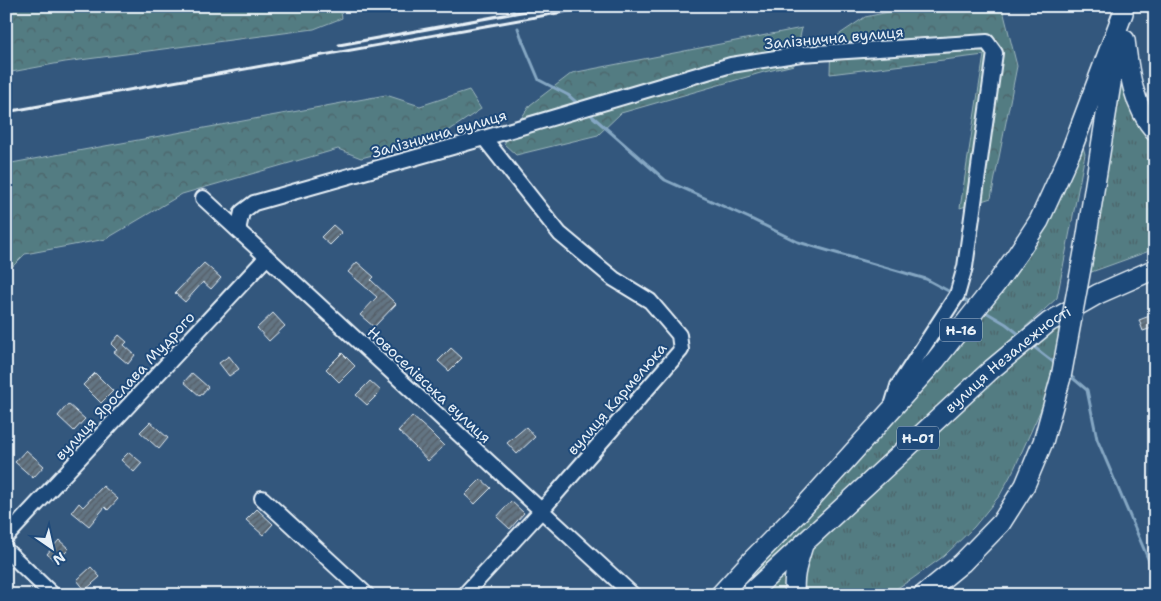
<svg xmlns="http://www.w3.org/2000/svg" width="1161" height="601" font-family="'Shantell Sans',sans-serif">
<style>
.grass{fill:url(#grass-tufts);stroke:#9db6bd}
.forest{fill:url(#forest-crowns);stroke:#9db6bd}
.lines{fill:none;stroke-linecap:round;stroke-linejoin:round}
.stream{stroke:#85a7c3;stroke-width:3}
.building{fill:url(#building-hatch);stroke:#e8f1f8}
.minor-casing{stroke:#e8f1f8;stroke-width:18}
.major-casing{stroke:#e8f1f8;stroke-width:22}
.minor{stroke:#1f4a7a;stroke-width:14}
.major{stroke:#1f4a7a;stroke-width:19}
.rail{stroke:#e8f1f8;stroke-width:3}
.major-bridge-casing{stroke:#e8f1f8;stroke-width:22;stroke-linecap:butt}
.major-bridge{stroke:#1f4a7a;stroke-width:19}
.labels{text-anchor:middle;stroke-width:4;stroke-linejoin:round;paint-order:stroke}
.shield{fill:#1f4a7a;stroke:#acbfd2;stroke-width:1}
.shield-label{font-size:14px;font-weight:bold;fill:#e8f1f8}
.street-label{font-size:15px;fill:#e8f1f8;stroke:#1f4a7a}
</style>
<defs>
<pattern id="grass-tufts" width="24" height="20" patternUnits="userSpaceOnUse" patternTransform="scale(1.25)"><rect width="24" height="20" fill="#527b82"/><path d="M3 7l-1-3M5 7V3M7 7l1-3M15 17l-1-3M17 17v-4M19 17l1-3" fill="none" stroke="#4d6469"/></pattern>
<pattern id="forest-crowns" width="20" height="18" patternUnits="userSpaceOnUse" patternTransform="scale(1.25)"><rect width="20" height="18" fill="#527b82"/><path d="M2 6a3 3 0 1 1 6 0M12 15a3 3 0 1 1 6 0" fill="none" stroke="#4d6469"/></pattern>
<pattern id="building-hatch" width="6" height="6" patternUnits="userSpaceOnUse" patternTransform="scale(1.25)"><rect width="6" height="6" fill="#637483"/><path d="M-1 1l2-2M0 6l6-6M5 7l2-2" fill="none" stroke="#545e66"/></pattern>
</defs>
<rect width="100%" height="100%" fill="#33577d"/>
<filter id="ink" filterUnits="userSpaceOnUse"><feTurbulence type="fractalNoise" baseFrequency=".02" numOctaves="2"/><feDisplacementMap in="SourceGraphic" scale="10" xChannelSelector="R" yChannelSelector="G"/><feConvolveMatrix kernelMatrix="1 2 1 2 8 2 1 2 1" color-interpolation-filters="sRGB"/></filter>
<g filter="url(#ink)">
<!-- grass -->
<g class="grass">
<polygon points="1123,72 1155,140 1155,249 1083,275"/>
<polygon points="1082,143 1085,154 1057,298 759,571 731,595 894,418"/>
<polygon points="1064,327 1055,378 1014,469 1000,495 974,527 944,556 912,579 886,595 801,595 803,562 815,546 948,418 1049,331"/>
<polygon points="795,564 791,595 760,595"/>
</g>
<!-- forest -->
<g class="forest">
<polygon points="6,6 340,6 342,18 314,29 65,62 6,73"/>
<polygon points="917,6 1002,6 1017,66 991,198 960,208 984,55 830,74 831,40 865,17"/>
<polygon points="802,28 794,65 764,72 621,113 598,135 516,155 504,144 530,105 572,73"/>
<polygon points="469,90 481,109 438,138 361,158 338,149 182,194 106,239 25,254 6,273 6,164 386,95 420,106"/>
</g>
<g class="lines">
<!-- stream -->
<g class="stream">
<polyline points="511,6 514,13"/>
<polyline points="518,28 523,42 539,80 568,95 576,102"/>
<polyline points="592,116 665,180 749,218 798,242 926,279 954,294"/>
<polyline points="960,298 972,304"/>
<polyline points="984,311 1006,324 1020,335"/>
<polyline points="1034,347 1057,365"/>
<polyline points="1068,374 1087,390 1097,439 1155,575"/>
</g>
</g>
<!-- building -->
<g class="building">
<polygon points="333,225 342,233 330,245 321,237"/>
<polygon points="357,262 374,277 371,280 396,304 374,327 360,315 377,297 348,272"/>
<polygon points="204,263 221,278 211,289 203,282 185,302 175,293"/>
<polygon points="273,313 285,326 269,341 257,328"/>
<polygon points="1155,314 1155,327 1143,331 1139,320"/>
<polygon points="119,335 127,342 124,345 135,355 128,364 114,352 117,350 111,344"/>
<polygon points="451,348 462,358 449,371 438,361"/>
<polygon points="342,353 355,366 339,382 326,369"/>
<polygon points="229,356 239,369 229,376 219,363"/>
<polygon points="95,373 113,391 101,403 83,385"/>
<polygon points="192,373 208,387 200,396 184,382"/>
<polygon points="370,381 381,391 367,405 356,395"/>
<polygon points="68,404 85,419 74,431 58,416"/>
<polygon points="412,416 430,432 444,446 428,461 415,447 398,431"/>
<polygon points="150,422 168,438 159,449 140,432"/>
<polygon points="526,427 535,437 517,454 507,443"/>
<polygon points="26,450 44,466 33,478 15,462"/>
<polygon points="129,452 142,463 134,472 121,460"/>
<polygon points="481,479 491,488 475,504 465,495"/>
<polygon points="103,486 118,499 108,510 105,507 89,526 72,512 79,503 83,507"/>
<polygon points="511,501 524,513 510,529 497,517"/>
<polygon points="257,509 273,524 263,535 246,520"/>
<polygon points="59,540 69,549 56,562 47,554"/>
<polygon points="91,567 100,577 85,590 77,580"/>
</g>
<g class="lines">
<!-- minor casing -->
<g class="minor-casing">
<g id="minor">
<polyline points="203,198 633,595"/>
<polyline points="238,230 242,212 254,203 484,138 731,65 801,54 987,42 995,53 965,267 957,295 898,386 892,406"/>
<polyline points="262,498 367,595"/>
<polyline points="6,537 267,257"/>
<polyline points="6,550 53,595"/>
<polyline points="464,595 541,511 681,350 679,335 650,301 614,279 560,234 484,138"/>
</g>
</g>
<!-- major casing -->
<g class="major-casing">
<g id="major">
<path d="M1125,40c4,32 8,66 30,91"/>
<polyline points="1086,241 1116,52"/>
<polyline points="720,595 752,560 801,510 935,361 996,284 1018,253 1039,221 1071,151 1123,13"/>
<path id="s1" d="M748,595l244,-226 57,-47 49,-28 57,-25"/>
<path d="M795,595c-3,-18 3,-33 8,-50"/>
<polyline points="923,595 962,563 1001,523 1025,485 1043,442 1061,377"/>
</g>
</g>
<!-- minor -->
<use href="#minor" class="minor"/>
<!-- major -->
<use href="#major" class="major"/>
<!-- rail -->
<g class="rail">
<polyline points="339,45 554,6"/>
<polyline points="6,112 597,6"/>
</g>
<!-- major-bridge casing -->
<g class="major-bridge-casing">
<polyline id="major-bridge" points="1061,377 1086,241"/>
</g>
<!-- major-bridge -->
<use href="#major-bridge" class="major-bridge"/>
</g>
</g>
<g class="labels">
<!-- shield labels -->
<g class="shield">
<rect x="940" y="318.5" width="42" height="23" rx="4"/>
<rect x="897" y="426.5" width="42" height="23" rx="4"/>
</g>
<g class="shield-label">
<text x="961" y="335">Н-16</text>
<text x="918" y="443">Н-01</text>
</g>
<!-- street labels -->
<g class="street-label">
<text transform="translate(834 38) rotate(-5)" y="5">Залізнична вулиця</text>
<text transform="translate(439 134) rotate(-16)" y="5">Залізнична вулиця</text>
<text dy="5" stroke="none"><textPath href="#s1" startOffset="351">вулиця Незалежності</textPath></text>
<text transform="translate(429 385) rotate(43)" y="5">Новоселівська вулиця</text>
<text transform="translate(125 386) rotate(-47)" y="5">вулиця Ярослава Мудрого</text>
<text transform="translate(617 399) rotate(-49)" y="5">вулиця Кармелюка</text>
</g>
</g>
<!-- margin -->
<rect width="1161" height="601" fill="none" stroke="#1f4a7a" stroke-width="25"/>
<rect x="12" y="12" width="1136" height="576" fill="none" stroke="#e8f1f8" stroke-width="2" filter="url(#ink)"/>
<!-- north arrow -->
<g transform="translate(52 548) rotate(146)" stroke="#1f4a7a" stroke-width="4" paint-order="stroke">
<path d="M0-4L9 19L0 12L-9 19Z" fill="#e8f1f8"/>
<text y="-8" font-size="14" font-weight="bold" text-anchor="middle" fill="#e8f1f8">N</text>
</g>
</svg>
